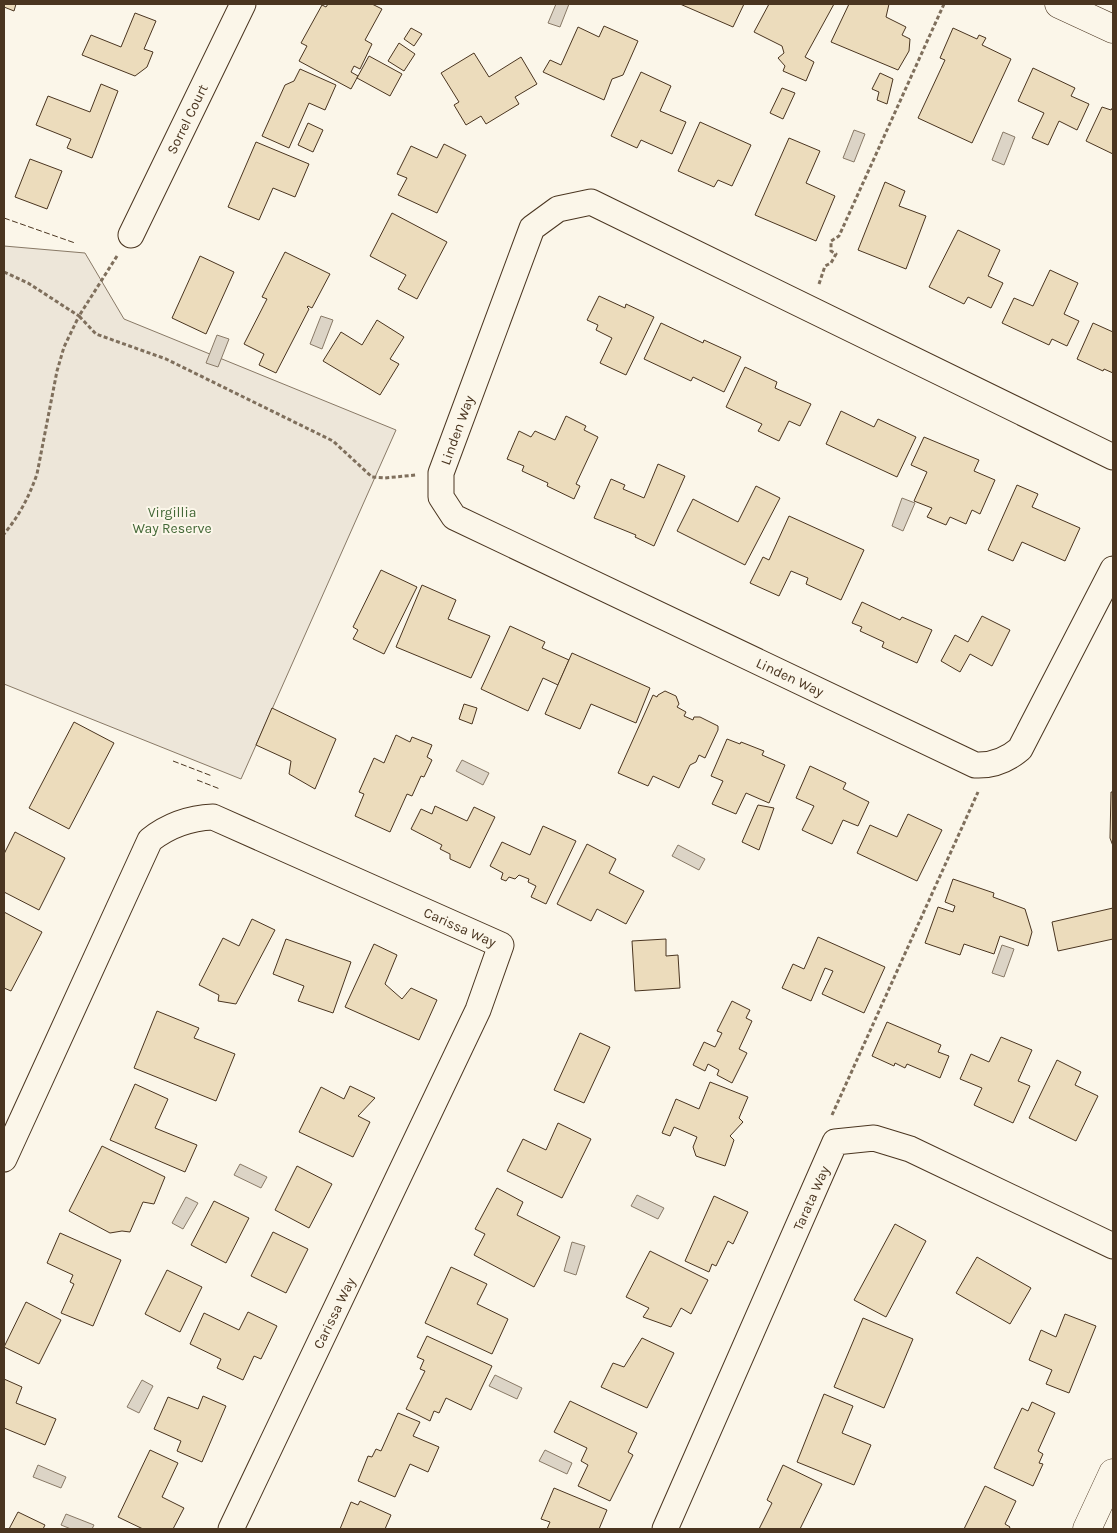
<svg xmlns="http://www.w3.org/2000/svg" width="1117" height="1533" font-family="Karla,sans-serif">
<style>
.green{fill:#ede6d9;stroke:#887966}
.water{fill:#dcd4c6;stroke:#887966}
.building{fill:#ecdcbc;stroke:#4a3520}
.lines{fill:none;stroke-linecap:round;stroke-linejoin:round}
.minor-casing{stroke:#4a3520;stroke-width:27}
.tertiary-casing{stroke:#4a3520;stroke-width:29}
.path{stroke:#7f6f5c;stroke-width:3;stroke-dasharray:4 2.5;stroke-linecap:butt}
.minor{stroke:#fbf6e9;stroke-width:25}
.tertiary{stroke:#fbf6e9;stroke-width:28}
.fence{stroke:#4a3520;stroke-width:1;stroke-dasharray:6 2.5;stroke-linecap:butt}
.labels{text-anchor:middle;stroke-width:4;stroke-linejoin:round;paint-order:stroke}
.street-label{font-size:14px;fill:#4a3520;stroke:#fbf6e9}
.park-label{font-size:14px;fill:#436837;stroke:#fbf6e9}
</style>
<rect width="100%" height="100%" fill="#fbf6e9"/>
<!-- green -->
<polygon class="green" points="4,246 85,253 124,319 396,430 241,779 4,684"/>
<!-- water -->
<g class="water">
<polygon points="556,4 569,4 560,27 548,23"/>
<polygon points="854,130 865,134 854,162 843,158"/>
<polygon points="1003,132 1015,137 1004,165 992,160"/>
<polygon points="321,316 333,320 322,349 310,344"/>
<polygon points="217,335 229,339 218,367 206,363"/>
<polygon points="902,498 915,503 903,531 892,526"/>
<polygon points="462,760 489,773 483,785 456,771"/>
<polygon points="678,845 705,859 699,870 672,856"/>
<polygon points="1002,945 1014,949 1004,977 992,973"/>
<polygon points="240,1164 267,1177 261,1188 234,1175"/>
<polygon points="637,1195 664,1208 658,1219 631,1206"/>
<polygon points="186,1197 198,1203 183,1229 172,1223"/>
<polygon points="572,1242 585,1246 576,1275 564,1271"/>
<polygon points="495,1375 522,1388 517,1399 489,1386"/>
<polygon points="142,1380 153,1386 139,1413 127,1407"/>
<polygon points="545,1450 572,1463 567,1474 539,1461"/>
<polygon points="38,1465 66,1477 61,1488 33,1477"/>
<polygon points="66,1514 94,1525 92,1529 71,1529 61,1525"/>
</g>
<!-- building -->
<g class="building">
<polygon points="4,4 16,4 14,11 4,7"/>
<polygon points="328,4 372,4 382,9 365,40 372,44 360,69 354,66 351,72 358,76 351,89 299,61 307,46 301,43 322,5 326,7"/>
<polygon points="680,4 744,4 733,27"/>
<polygon points="769,4 834,4 805,57 814,62 806,81 783,71 785,66 778,58 784,53 782,46 754,32"/>
<polygon points="849,4 889,4 886,17 906,27 902,35 910,39 909,51 898,70 831,42"/>
<polygon points="135,13 156,21 144,49 153,52 147,67 135,76 82,55 91,35 121,47"/>
<polygon points="604,26 638,41 623,75 612,79 604,100 543,72 550,60 561,65 578,27 599,37"/>
<polygon points="411,28 422,34 414,46 404,39"/>
<polygon points="953,28 977,39 979,35 986,38 982,45 1011,59 972,143 918,118 945,60 940,58"/>
<polygon points="399,43 415,54 404,71 388,61"/>
<polygon points="474,53 489,77 521,57 537,84 515,97 519,104 486,124 481,116 466,125 454,105 459,102 441,73"/>
<polygon points="369,56 402,74 390,96 357,78"/>
<polygon points="1033,68 1075,88 1071,96 1089,104 1077,130 1059,121 1048,145 1032,138 1044,113 1018,101"/>
<polygon points="300,69 336,85 325,110 309,103 289,148 262,136 285,85 294,81"/>
<polygon points="641,72 671,86 660,111 686,122 672,154 641,140 637,148 611,136"/>
<polygon points="880,73 893,79 887,104 877,100 879,92 872,89"/>
<polygon points="101,84 118,91 92,158 67,148 71,139 36,125 48,96 90,112"/>
<polygon points="782,88 795,93 783,119 770,113"/>
<polygon points="1102,107 1111,110 1113,107 1113,154 1086,141"/>
<polygon points="700,122 751,145 732,186 718,180 714,187 678,171"/>
<polygon points="308,123 323,130 313,152 298,145"/>
<polygon points="789,138 820,151 806,183 835,196 816,241 755,215"/>
<polygon points="256,142 309,164 295,197 273,188 259,220 228,207"/>
<polygon points="444,144 466,155 437,213 398,195 407,178 397,174 411,146 437,158"/>
<polygon points="30,159 62,171 47,209 15,197"/>
<polygon points="885,182 905,191 899,206 926,216 906,269 858,250"/>
<polygon points="392,213 447,242 417,299 398,289 406,275 370,256"/>
<polygon points="958,230 1000,250 988,276 1003,283 991,308 968,297 964,304 929,287"/>
<polygon points="285,252 330,274 312,308 308,306 307,307 309,309 276,373 259,365 264,354 244,344 267,299 262,297"/>
<polygon points="200,256 234,272 206,334 172,318"/>
<polygon points="1050,270 1078,283 1064,314 1079,321 1067,346 1052,339 1049,345 1002,323 1014,298 1033,306"/>
<polygon points="599,296 625,308 626,304 654,317 626,375 600,363 612,338 596,330 598,325 587,320"/>
<polygon points="377,320 404,337 390,359 399,364 380,395 323,361 341,332 362,345"/>
<polygon points="661,323 703,343 704,340 741,357 724,392 693,377 691,381 644,359"/>
<polygon points="1093,323 1113,332 1113,373 1104,369 1103,371 1077,359"/>
<polygon points="745,367 777,382 775,388 811,404 800,426 789,421 779,441 758,431 762,424 726,407"/>
<polygon points="841,411 874,427 878,419 916,437 897,477 826,444"/>
<polygon points="566,416 586,426 584,430 598,437 576,484 580,486 574,499 547,486 548,483 522,471 524,466 507,459 519,431 531,437 535,431 555,440"/>
<polygon points="924,437 979,460 974,471 995,480 980,514 972,510 966,524 950,517 946,525 927,517 932,508 914,501 927,472 911,465"/>
<polygon points="658,464 685,476 654,546 635,537 636,535 594,518 611,479 625,485 623,489 644,498"/>
<polygon points="1017,485 1038,494 1032,507 1080,528 1065,561 1022,542 1013,561 988,550"/>
<polygon points="756,486 780,498 745,565 677,531 693,499 738,522"/>
<polygon points="789,516 864,550 841,600 806,584 808,578 791,571 779,596 750,583 763,557 769,560"/>
<polygon points="381,570 417,587 384,654 353,639 358,630 353,627"/>
<polygon points="422,585 456,600 448,619 490,636 471,678 396,647"/>
<polygon points="862,602 900,620 902,617 932,630 917,663 882,647 884,642 860,631 862,627 852,623"/>
<polygon points="982,616 1010,630 992,666 970,654 960,672 941,661 955,635 968,642"/>
<polygon points="510,626 545,642 542,648 569,660 558,685 543,678 528,711 481,689"/>
<polygon points="572,653 650,688 636,723 591,704 580,729 545,714"/>
<polygon points="665,691 676,696 679,704 677,707 686,712 684,716 693,720 694,717 700,717 718,726 718,730 705,758 699,755 696,762 690,765 679,788 653,776 648,786 618,773 653,695 657,697 658,695"/>
<polygon points="464,704 477,708 472,724 459,719"/>
<polygon points="272,708 336,739 315,789 289,774 291,761 256,745"/>
<polygon points="74,722 114,743 69,829 29,808"/>
<polygon points="396,735 410,742 412,737 432,745 427,757 432,760 424,777 421,776 412,796 407,794 390,832 355,816 364,794 359,792 374,758 384,763"/>
<polygon points="727,739 740,744 741,742 764,751 762,755 785,765 769,803 746,793 736,814 712,804 723,781 711,776"/>
<polygon points="810,766 846,783 843,789 869,802 858,826 843,820 832,844 802,830 814,806 796,798"/>
<polygon points="1111,792 1113,792 1113,846 1110,838"/>
<polygon points="758,805 774,808 759,850 742,842"/>
<polygon points="435,806 467,821 474,807 495,817 470,868 450,859 450,854 440,849 442,845 411,829 421,809 432,814"/>
<polygon points="908,814 942,830 917,881 857,853 870,825 897,837"/>
<polygon points="543,826 576,841 546,904 531,897 536,886 528,882 529,879 519,875 515,879 509,877 506,881 501,879 503,873 490,866 502,842 530,855"/>
<polygon points="15,832 65,858 39,910 4,892 4,854"/>
<polygon points="587,844 616,859 609,873 644,891 626,924 597,909 591,921 557,904"/>
<polygon points="953,879 994,893 993,897 1025,909 1032,932 1028,946 1000,936 994,954 964,944 960,955 925,943 938,907 953,912 955,906 945,902"/>
<polygon points="1113,908 1113,939 1058,951 1052,922"/>
<polygon points="4,912 42,932 11,991 4,988"/>
<polygon points="252,919 275,930 236,1004 218,1001 219,995 199,985 223,938 239,946"/>
<polygon points="818,937 885,967 864,1013 822,994 833,971 825,968 811,1001 782,988 793,964 804,969"/>
<polygon points="286,939 351,962 333,1013 298,1001 304,986 273,974"/>
<polygon points="666,939 666,956 678,955 680,988 635,991 632,941"/>
<polygon points="374,944 397,955 385,984 402,999 411,988 437,1000 419,1040 345,1007"/>
<polygon points="732,1001 750,1010 746,1018 752,1021 739,1049 747,1053 732,1083 717,1075 719,1070 708,1064 705,1071 693,1065 704,1042 715,1047 722,1033 717,1031"/>
<polygon points="157,1011 199,1028 194,1038 235,1054 216,1101 134,1068"/>
<polygon points="887,1022 941,1045 938,1052 949,1056 940,1078 907,1064 905,1068 895,1063 894,1066 872,1056"/>
<polygon points="580,1033 610,1047 584,1103 554,1090"/>
<polygon points="1001,1037 1032,1050 1018,1081 1030,1086 1013,1123 974,1105 982,1088 960,1079 971,1054 989,1062"/>
<polygon points="1057,1060 1081,1072 1075,1085 1098,1096 1076,1141 1029,1118"/>
<polygon points="710,1082 748,1097 739,1118 743,1122 730,1136 734,1140 725,1166 696,1156 693,1147 697,1137 674,1127 670,1136 662,1133 676,1099 699,1109"/>
<polygon points="135,1084 168,1099 155,1128 197,1145 185,1172 110,1140"/>
<polygon points="350,1086 375,1098 358,1116 370,1122 353,1157 299,1132 321,1087 344,1099"/>
<polygon points="558,1123 591,1139 562,1198 507,1171 523,1139 546,1150"/>
<polygon points="102,1146 165,1177 154,1204 143,1202 130,1232 122,1231 110,1233 69,1211"/>
<polygon points="297,1166 332,1184 309,1228 275,1210"/>
<polygon points="497,1188 523,1202 517,1215 560,1237 534,1287 474,1255 485,1234 475,1229"/>
<polygon points="714,1196 748,1212 733,1244 728,1241 716,1266 712,1264 709,1272 685,1261"/>
<polygon points="214,1201 249,1218 226,1263 191,1245"/>
<polygon points="895,1224 926,1241 886,1317 854,1300"/>
<polygon points="273,1232 308,1249 286,1293 251,1276"/>
<polygon points="60,1233 121,1260 93,1326 61,1313 74,1284 70,1282 73,1275 47,1263"/>
<polygon points="650,1251 708,1280 691,1314 681,1308 671,1327 643,1317 649,1308 626,1297"/>
<polygon points="977,1257 1031,1288 1010,1324 956,1293"/>
<polygon points="451,1267 487,1284 477,1304 508,1319 492,1354 425,1323"/>
<polygon points="167,1270 202,1287 180,1332 145,1314"/>
<polygon points="26,1302 61,1320 39,1364 4,1347"/>
<polygon points="248,1312 277,1326 261,1359 254,1356 243,1380 217,1368 221,1359 190,1344 204,1313 239,1330"/>
<polygon points="1065,1314 1096,1326 1069,1393 1046,1384 1052,1370 1029,1360 1041,1330 1056,1337"/>
<polygon points="863,1318 913,1339 884,1408 834,1387"/>
<polygon points="427,1336 492,1366 471,1410 446,1398 439,1413 434,1411 430,1421 406,1409 425,1371 420,1369 424,1360 417,1357"/>
<polygon points="642,1338 674,1353 647,1408 601,1387 613,1363 624,1367"/>
<polygon points="4,1379 22,1387 16,1403 56,1419 45,1445 4,1428"/>
<polygon points="824,1394 853,1406 842,1433 871,1445 854,1485 797,1462"/>
<polygon points="203,1396 226,1406 202,1462 177,1451 181,1441 154,1429 168,1397 198,1409"/>
<polygon points="570,1401 637,1433 628,1452 633,1455 610,1501 578,1486 588,1465 581,1461 587,1448 554,1432"/>
<polygon points="1032,1402 1055,1413 1038,1451 1043,1454 1039,1463 1043,1464 1033,1486 994,1468 1022,1408 1028,1411"/>
<polygon points="398,1413 420,1422 413,1436 439,1447 428,1472 410,1464 395,1497 358,1481 368,1456 372,1457 376,1449 381,1451"/>
<polygon points="150,1450 178,1463 162,1497 184,1508 173,1529 143,1529 118,1517"/>
<polygon points="783,1465 822,1484 800,1529 759,1529 772,1503 767,1500"/>
<polygon points="985,1486 1016,1501 1005,1524 1010,1527 1009,1529 964,1529"/>
<polygon points="554,1488 607,1510 599,1529 547,1529 550,1522 541,1519"/>
<polygon points="360,1501 391,1515 385,1529 340,1529 351,1502 358,1505"/>
<polygon points="18,1512 45,1525 43,1529 9,1529"/>
</g>
<g class="lines">
<!-- minor casing -->
<g class="minor-casing">
<g id="minor">
<polyline points="131,235 243,4"/>
<path d="M1113,457l-522,-255 -33,7 -26,19 -91,245v24l13,20 521,248c18,1 32,-5 45,-16l93,-180"/>
<path d="M4,1159l146,-319c19,-15 39,-22 63,-23l288,128 -23,65 -247,519"/>
<polyline points="665,1529 835,1142 874,1138 910,1149 1113,1246"/>
</g>
</g>
<!-- tertiary casing -->
<g class="tertiary-casing">
<g id="tertiary">
<polyline points="1059,4 1113,29"/>
<polyline points="1087,1529 1113,1473"/>
</g>
</g>
<!-- path -->
<g class="path">
<polyline points="117,256 79,316 96,334 166,359 333,441 372,477 385,478 416,475"/>
<path d="M4,272l24,11 51,33 -15,31 -7,24 -20,103c-8,23 -18,42 -33,60"/>
<polyline points="819,284 825,266 831,263 836,254 831,251 831,241 839,236 944,4"/>
<polyline points="832,1115 978,792"/>
</g>
<!-- minor -->
<use href="#minor" class="minor"/>
<!-- tertiary -->
<use href="#tertiary" class="tertiary"/>
<!-- fence -->
<g class="fence">
<polyline points="4,218 75,243"/>
<polyline points="173,761 212,776"/>
<polyline points="197,780 220,789"/>
</g>
</g>
<g class="labels">
<!-- street labels -->
<g class="street-label">
<text transform="translate(187 119) rotate(-64)" y="5">Sorrel Court</text>
<text transform="translate(457 430) rotate(-70)" y="5">Linden Way</text>
<text transform="translate(790 677) rotate(25)" y="5">Linden Way</text>
<text transform="translate(460 927) rotate(24)" y="5">Carissa Way</text>
<text transform="translate(811 1198) rotate(-66)" y="5">Tarata Way</text>
<text transform="translate(334 1313) rotate(-64)" y="5">Carissa Way</text>
</g>
<!-- park labels -->
<g class="park-label">
<text x="172" y="517">Virgillia<tspan x="172" dy="16">Way Reserve</tspan></text>
</g>
</g>
<!-- border -->
<rect width="1117" height="1533" fill="none" stroke="#4a3520" stroke-width="10"/>
</svg>
